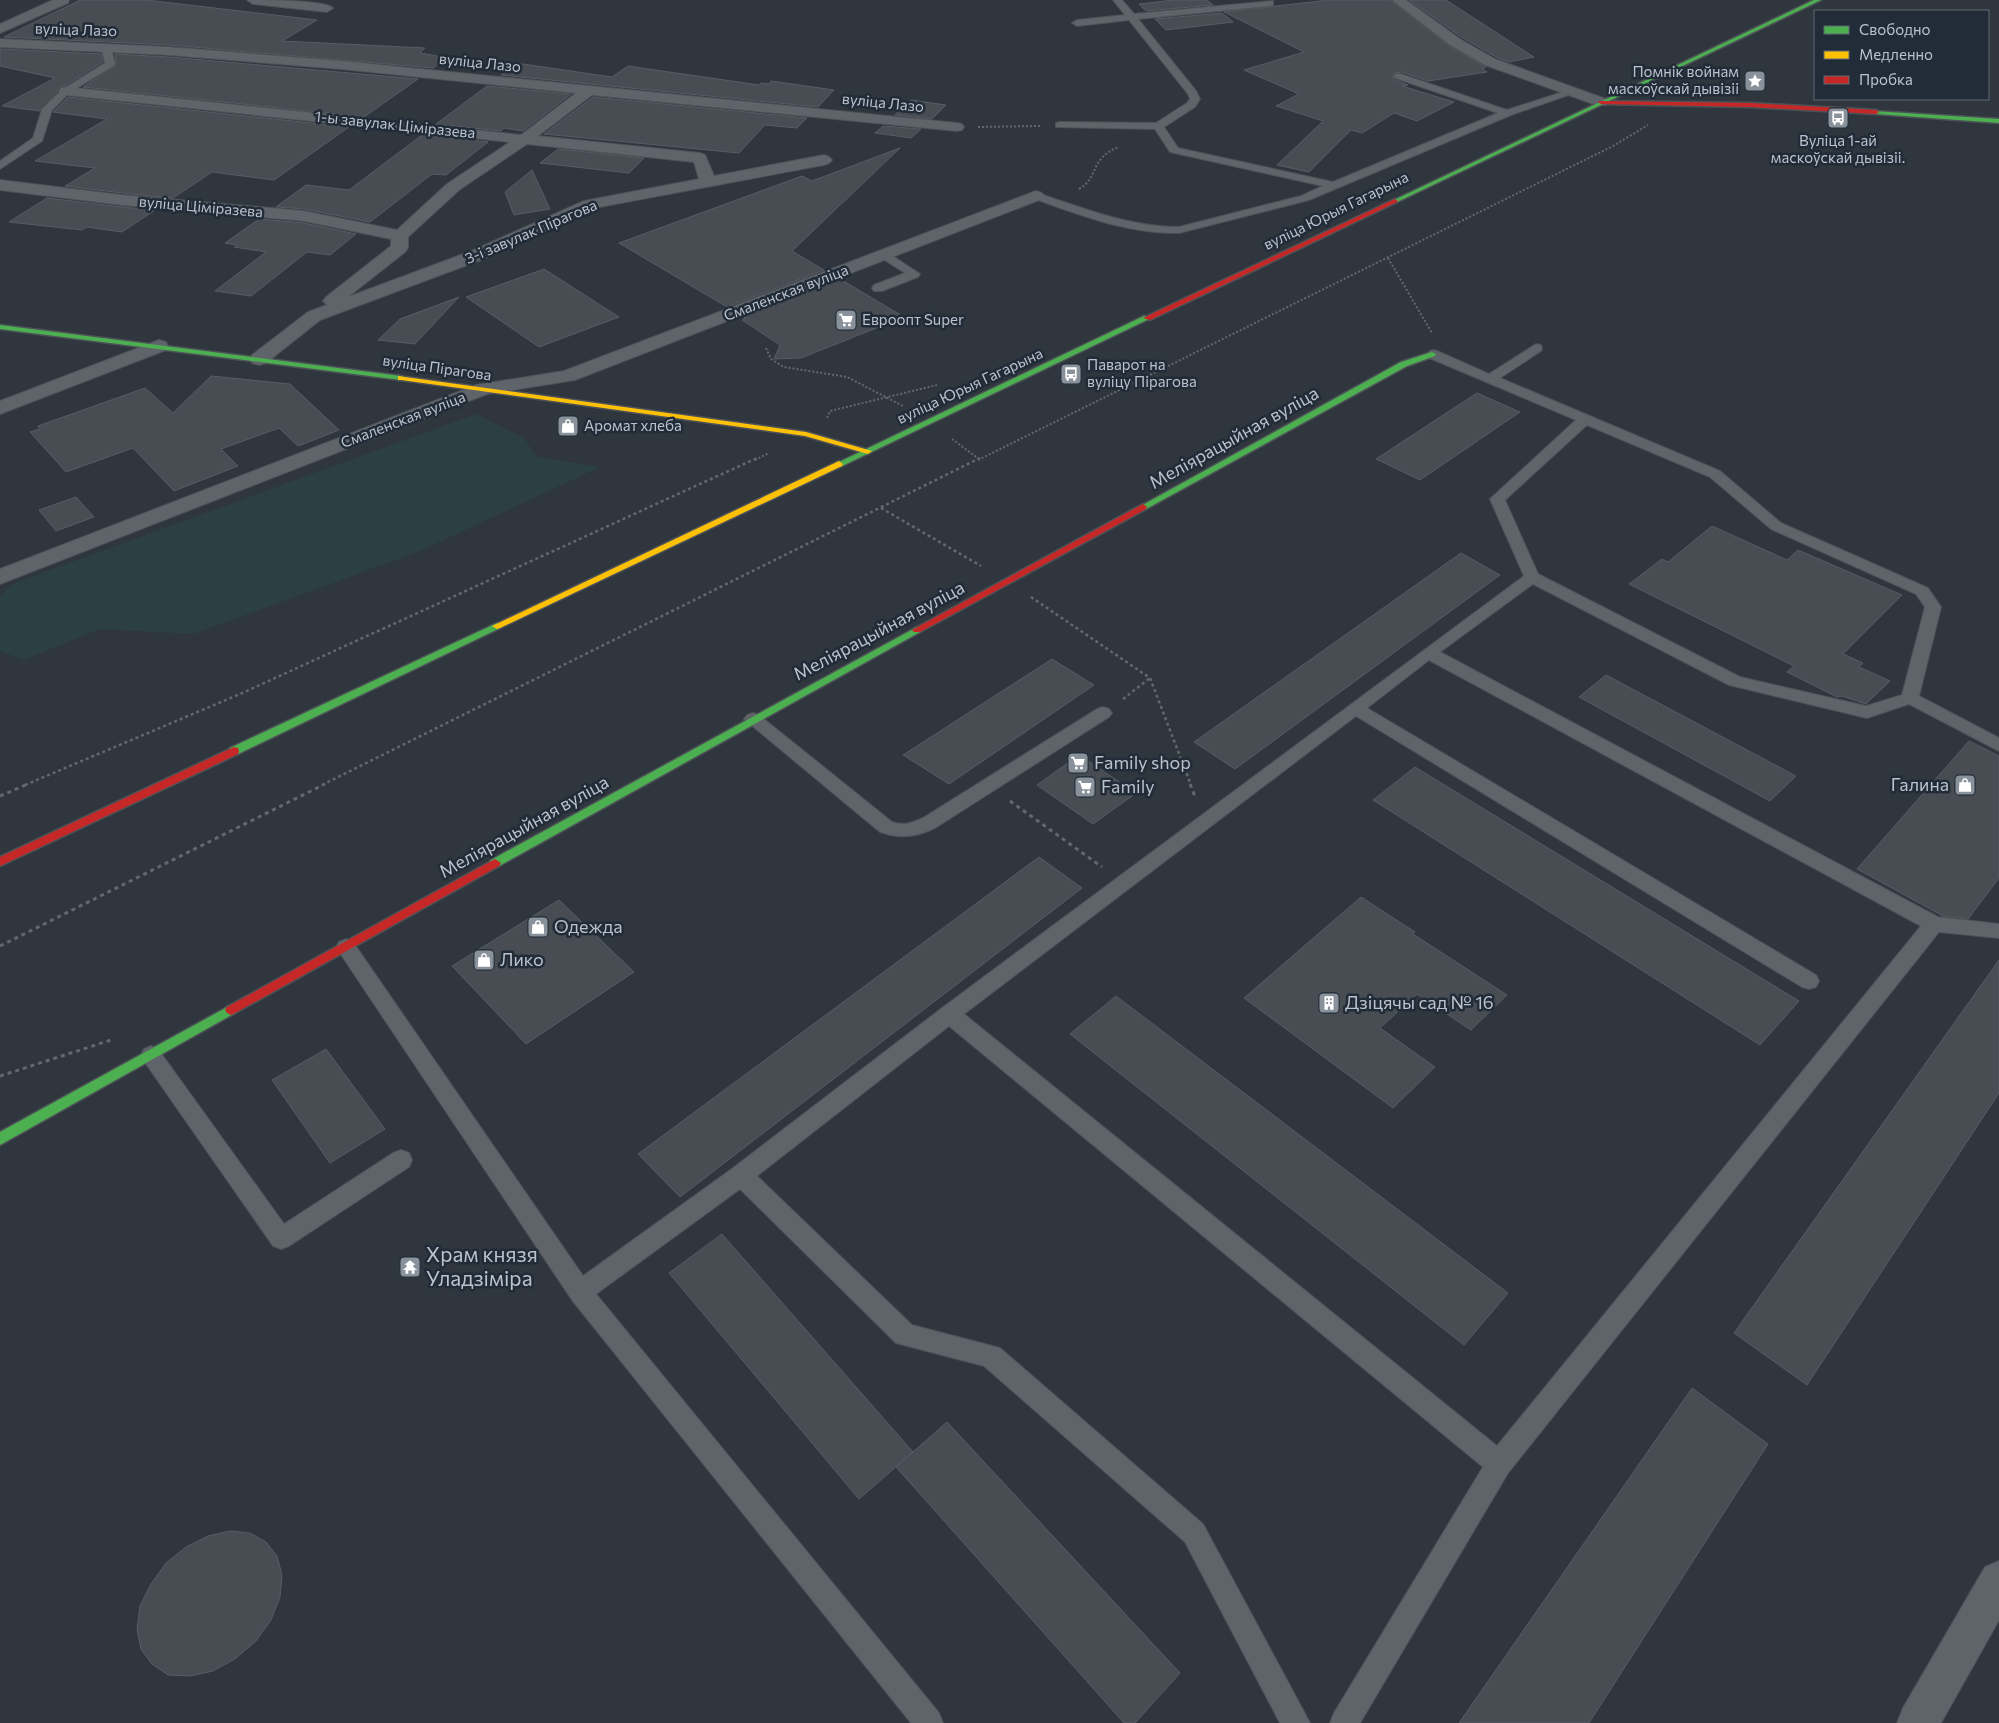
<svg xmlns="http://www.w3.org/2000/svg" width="1999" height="1723" font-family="Commissioner,sans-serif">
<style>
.green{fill:#2c4043}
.building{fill:#474d53;stroke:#575d64}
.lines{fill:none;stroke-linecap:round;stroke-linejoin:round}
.lane-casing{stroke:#4d5257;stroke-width:2}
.street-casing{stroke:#4d5257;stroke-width:2}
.fast-casing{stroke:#4d5257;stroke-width:3}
.slow-casing{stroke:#4d5257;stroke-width:3}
.jam-casing{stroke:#4d5257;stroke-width:3}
.path-far2{stroke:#62686e;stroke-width:2;stroke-dasharray:2 2;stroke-linecap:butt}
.path-far1{stroke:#62686e;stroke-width:2.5;stroke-dasharray:3 3;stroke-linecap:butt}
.path{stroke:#62686e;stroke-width:3;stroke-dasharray:4 4;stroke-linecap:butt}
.lane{fill:#5f646a;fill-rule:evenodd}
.street{fill:#5f646a;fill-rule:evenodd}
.fast{fill:#4caf50;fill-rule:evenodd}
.slow{fill:#ffc107;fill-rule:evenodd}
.jam{fill:#c62828;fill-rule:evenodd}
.labels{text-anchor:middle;stroke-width:5;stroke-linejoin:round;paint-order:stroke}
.far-street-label{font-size:15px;fill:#bac2cc;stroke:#212c38}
.far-poi-label{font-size:15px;fill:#bac2cc;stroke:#212c38;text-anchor:start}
.street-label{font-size:18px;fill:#bac2cc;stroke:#212c38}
.poi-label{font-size:18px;fill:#bac2cc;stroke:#212c38;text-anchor:start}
.near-poi-label{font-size:21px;fill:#bac2cc;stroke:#212c38;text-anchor:start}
</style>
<rect width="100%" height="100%" fill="#2f363d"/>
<!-- green -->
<polygon class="green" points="476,414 524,438 537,457 600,467 418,552 193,634 100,629 24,660 0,651 0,596 12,584"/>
<!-- building -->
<g class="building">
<polygon points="80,0 146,0 317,20 282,41 425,48 420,53 448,58 433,68 169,45 4,37"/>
<polygon points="1174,0 1207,0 1213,5 1146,11 1139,4"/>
<polygon points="1329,0 1390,0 1449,46 1486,67 1482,69 1487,72 1428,81 1402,72 1394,73 1393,79 1408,85 1402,86 1454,102 1417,121 1394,113 1362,133 1351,130 1309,172 1277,165 1323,121 1276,106 1299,94 1244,70 1304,52 1224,12"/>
<polygon points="1409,0 1446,0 1534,57 1509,62 1496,57 1461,37"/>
<polygon points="1222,13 1233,22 1166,30 1155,19"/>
<polygon points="0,49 101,54 103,62 66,85 59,87 57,92 40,111 2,106 55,78 0,66"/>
<polygon points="115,54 169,57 418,79 364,117 83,87 116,65"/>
<polygon points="516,63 612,77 628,66 759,85 761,83 769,84 771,81 834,90 818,107 501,75"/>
<polygon points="487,86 571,94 523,131 504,128 501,131 436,124"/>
<polygon points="68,97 349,127 274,180 212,172 173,198 122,193 65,186 95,168 35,161 107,119 53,112"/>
<polygon points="593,97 807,118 797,128 765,125 739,153 544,134"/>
<polygon points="911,100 946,105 932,119 895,115"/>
<polygon points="883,126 921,129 911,138 875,133"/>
<polygon points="422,135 488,142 446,175 432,174 370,222 304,209 276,207 306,185 349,190"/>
<polygon points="900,148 792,251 824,270 727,307 619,243 802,176 812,181"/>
<polygon points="558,149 644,158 629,173 540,163"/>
<polygon points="532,170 550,209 514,215 505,192"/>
<polygon points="47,198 122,207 155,210 122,232 87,227 82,230 9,222"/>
<polygon points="259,219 304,223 356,234 330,255 307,252 251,296 215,291 266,252 234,247 237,245 225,243"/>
<polygon points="544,269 619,317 539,347 466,297"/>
<polygon points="840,279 904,317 801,358 774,359 780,345 742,320 746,318 743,317"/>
<polygon points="459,297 415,344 378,340 400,319"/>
<polygon points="211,376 290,384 339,430 298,446 279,428 221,449 238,466 174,491 133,448 66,472 30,432 40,429 38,426 145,388 173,413"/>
<polygon points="1477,393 1520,412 1420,480 1376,459"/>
<polygon points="76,497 94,517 56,531 39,510"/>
<polygon points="1712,526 1787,560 1798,550 1902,595 1843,654 1863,663 1859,667 1890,681 1866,704 1842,696 1837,697 1787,672 1794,666 1629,584 1662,559 1668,562"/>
<polygon points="1461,553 1500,575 1235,769 1194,742"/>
<polygon points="1052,659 1094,685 949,784 903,755"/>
<polygon points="1606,675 1796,776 1770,801 1579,697"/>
<polygon points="1969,741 1999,756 1999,878 1968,919 1943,916 1857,869"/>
<polygon points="1079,755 1136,793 1093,824 1037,785"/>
<polygon points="1415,767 1799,1001 1760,1045 1373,800"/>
<polygon points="1039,857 1082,888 680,1197 638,1154"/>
<polygon points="1361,897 1415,932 1413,934 1507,995 1471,1030 1417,994 1380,1028 1435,1067 1393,1108 1244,998"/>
<polygon points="559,900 634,972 526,1044 452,966"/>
<polygon points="1999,960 1999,1093 1807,1385 1734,1333"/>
<polygon points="1116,996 1508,1293 1464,1345 1070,1034"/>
<polygon points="326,1049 385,1129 330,1163 272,1080"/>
<polygon points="722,1234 913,1452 859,1499 669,1273"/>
<polygon points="1692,1388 1768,1444 1589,1723 1459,1723"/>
<polygon points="947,1422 1180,1673 1135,1723 1124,1723 896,1467"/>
<polygon points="230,1531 250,1533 266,1542 277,1556 282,1575 280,1597 271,1620 256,1641 235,1659 213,1671 190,1676 168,1675 152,1664 141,1649 137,1629 140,1606 151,1584 166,1563 186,1547 208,1536"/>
</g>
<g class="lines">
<!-- lane casing -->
<g class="lane-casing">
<g id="lane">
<path d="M1113,0h9l12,14 139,-13v4l-3,1 -132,13 58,72 4,8 -5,8 -31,20 14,21 155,34 165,-69 -103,-35v-4h6l106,36 62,-20 3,-1 5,3 -66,23 -202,85 -130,33c-52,1 -98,-18 -147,-35l-2,-2 6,-3 4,1c46,15 90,33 139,33l122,-31 22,-10 -153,-34 -15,-23 -99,-2v-4l4,-1 96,1 31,-20 3,-4 -2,-5 -59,-74 -52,6 -5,-3 5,-3 48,-5z"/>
<polygon points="106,44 111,47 115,64 113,66 69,93 52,110 42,141 0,169 0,161 33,138 42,109 63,89 105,63 101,47"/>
<polygon points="884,251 888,253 920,274 918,277 882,291 874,291 872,288 874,285 905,273 880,257 878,255"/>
<path d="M1536,344l5,1 1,3 -1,3 -41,27 220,93 61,52 147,65 13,19 -22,89 80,42v13l-90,-47 -42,14 -138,-33 -196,-101 -93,68 498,265 61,7v14l-60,-6 -431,541 -148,250h-30l4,-10 149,-246 -534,-441 -192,150 155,149 88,23 203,176 107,199h-30l-95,-181 -201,-176 -88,-23 -156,-154 -144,105 343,419 4,10h-32l-339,-423 -236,-353 3,-5 7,-3 7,3 230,334 150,-108 209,-160 582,-432 -34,-77 86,-79 -149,-63 -1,-3 6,-4 5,1 52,23zM1587,425l123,52 61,52 145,65 9,13 -23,88 -36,11 -126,-29 -202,-103 -33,-74zM1429,660l492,266 -424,520 -533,-432 392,-298 446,271 7,2 7,-2 3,-6 -3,-6 -449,-267z"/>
<path d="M1103,707l6,2 3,4 -3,4 -174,111c-19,9 -35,11 -55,4l-136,-113 3,-4 6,-2 6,2 133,107c12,4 20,1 31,-4l174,-109z"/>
<polygon points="151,1046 158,1049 284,1224 393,1153 401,1150 409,1153 412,1160 409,1167 289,1246 281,1249 273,1246 144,1061 141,1055 144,1049"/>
</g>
</g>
<!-- street casing -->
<g class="street-casing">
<g id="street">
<polygon points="53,0 69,0 68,3 0,33 0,24"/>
<path d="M247,0c15,0 78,0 86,8l-6,4 -74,-8z"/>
<polygon points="1392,0 1406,0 1460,39 1495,59 1606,99 1608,102 1606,105 1596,105 1485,65 1450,45"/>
<path d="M0,39l169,8 172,14 616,62 5,1 2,3 -2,3 -5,1 -365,-36 -54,41 162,17 5,2 9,21 110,-21 5,2 3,3 -3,3 -5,2 -230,43 -108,50 -166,62 -54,43 -7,2 -7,-2 -2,-4 2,-4 56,-43 19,-7 -4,-4 3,-4 65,-51v-7l-87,-18 -182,-16 -122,-15v-10l122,15 182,16 93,19 50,-46 63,-42 -444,-47 -5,-1 -2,-3 2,-3 5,-1 455,48 55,-42 -235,-24 -172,-14 -169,-8zM527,144l167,18 5,17 -115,22 -110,49 -126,47 57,-45 3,-4v-11l51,-47z"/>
<polygon points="1036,191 1042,193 1044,196 1042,199 575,380 487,394 0,584 0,569 476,385 564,371"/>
<polygon points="159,340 166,342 168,346 166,350 0,414 0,401"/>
<polygon points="1999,1561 1999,1620 1941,1723 1897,1723 1903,1708 1985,1567"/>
</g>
</g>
<!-- fast casing -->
<g class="fast-casing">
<g id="fast">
<polygon points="1814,0 1821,0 1397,202 1392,201"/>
<polygon points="1874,111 1999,119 1999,123 1876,114 1874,113"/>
<polygon points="1144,316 1151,318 842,466 839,467 835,464"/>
<polygon points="0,325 401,376 405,378 401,380 0,329"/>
<polygon points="1432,352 1436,354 1435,356 1407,366 1146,509 1140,509 1139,507 1401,362"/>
<polygon points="497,623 502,626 500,628 238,754 230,754 229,751 230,748"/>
<polygon points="917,627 920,628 922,630 920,632 499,866 495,867 489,863 491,860"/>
<polygon points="231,1005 235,1007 237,1010 235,1013 0,1145 0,1132"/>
</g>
</g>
<!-- slow casing -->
<g class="slow-casing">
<g id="slow">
<polygon points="398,376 806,432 872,451 868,454 805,436 401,380 398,380"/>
<polygon points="839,461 843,464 842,466 500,628 497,629 492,626"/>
</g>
</g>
<!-- jam casing -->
<g class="jam-casing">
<g id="jam">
<polygon points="1599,101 1750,103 1876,110 1879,112 1876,114 1750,107 1601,104 1598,102"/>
<polygon points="1395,199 1398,201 1397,202 1150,320 1143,318"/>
<polygon points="1143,504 1147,507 1146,509 920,632 914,632 912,630"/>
<polygon points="234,747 238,748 239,751 238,754 0,866 0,857"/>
<polygon points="495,859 501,863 499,866 235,1013 231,1015 227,1013 225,1010 227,1007"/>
</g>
</g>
<!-- path-far2 -->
<g class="path-far2">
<polyline points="978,127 1040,126"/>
<path d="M1079,189c20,-11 11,-32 40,-42"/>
<polyline points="1388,258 1432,333"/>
<polyline points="766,348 771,359 784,367 847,377 903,406"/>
<polyline points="827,418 830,411 937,385"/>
<polyline points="952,439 979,459"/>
<polyline points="755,460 769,453"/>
<polyline points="978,460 1613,146 1648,125"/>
</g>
<!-- path-far1 -->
<g class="path-far1">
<polyline points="881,508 981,566"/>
<polyline points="1031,597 1150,678 1191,785"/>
<polyline points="1123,699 1150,678"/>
<polyline points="25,785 240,694 757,458"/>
<polyline points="322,785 980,458"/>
</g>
<!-- path -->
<g class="path">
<polyline points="1190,784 1196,799"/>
<polyline points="0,796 28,784"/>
<polyline points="1010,801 1102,867"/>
<polyline points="0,946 325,784"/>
<polyline points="0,1076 111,1040"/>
</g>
<!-- lane -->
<use href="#lane" class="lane"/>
<!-- street -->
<use href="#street" class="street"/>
<!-- fast -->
<use href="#fast" class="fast"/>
<!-- slow -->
<use href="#slow" class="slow"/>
<!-- jam -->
<use href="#jam" class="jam"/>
</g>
<!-- icons -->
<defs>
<g id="sight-square" transform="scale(1.125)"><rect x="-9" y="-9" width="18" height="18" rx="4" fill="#89919a" stroke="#212c38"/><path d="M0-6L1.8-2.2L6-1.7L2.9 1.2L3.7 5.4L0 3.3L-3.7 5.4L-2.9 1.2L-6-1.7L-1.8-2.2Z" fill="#fff"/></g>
<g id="bus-square" transform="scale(1.125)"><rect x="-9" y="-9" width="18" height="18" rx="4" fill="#89919a" stroke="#212c38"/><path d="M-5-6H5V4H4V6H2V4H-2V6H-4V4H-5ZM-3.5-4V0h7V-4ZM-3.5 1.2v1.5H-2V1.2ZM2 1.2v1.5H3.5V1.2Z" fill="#fff"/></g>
<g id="supermarket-square" transform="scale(1.125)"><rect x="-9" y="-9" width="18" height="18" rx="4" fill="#89919a" stroke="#212c38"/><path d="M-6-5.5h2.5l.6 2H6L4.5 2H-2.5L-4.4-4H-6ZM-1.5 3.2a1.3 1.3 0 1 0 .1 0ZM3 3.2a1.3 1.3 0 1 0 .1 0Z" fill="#fff"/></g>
<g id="shop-square" transform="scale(1.125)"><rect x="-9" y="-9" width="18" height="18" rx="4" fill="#89919a" stroke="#212c38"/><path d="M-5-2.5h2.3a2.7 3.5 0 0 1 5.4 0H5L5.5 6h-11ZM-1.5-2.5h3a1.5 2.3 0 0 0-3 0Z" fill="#fff"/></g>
<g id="building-square" transform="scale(1.125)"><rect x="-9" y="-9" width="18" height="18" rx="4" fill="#89919a" stroke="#212c38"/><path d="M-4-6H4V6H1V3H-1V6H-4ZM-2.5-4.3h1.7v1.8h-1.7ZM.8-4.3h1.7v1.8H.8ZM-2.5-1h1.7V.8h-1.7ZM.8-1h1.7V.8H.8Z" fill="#fff"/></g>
<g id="temple-square" transform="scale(1.125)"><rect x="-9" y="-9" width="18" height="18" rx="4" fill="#89919a" stroke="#212c38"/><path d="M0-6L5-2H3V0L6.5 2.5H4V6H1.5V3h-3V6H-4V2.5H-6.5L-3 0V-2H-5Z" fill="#fff"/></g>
</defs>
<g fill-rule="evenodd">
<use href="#sight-square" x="1755" y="81"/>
<use href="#bus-square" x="1838" y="118"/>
<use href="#supermarket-square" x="846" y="320"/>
<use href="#bus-square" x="1071" y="374"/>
<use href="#shop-square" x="568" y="426"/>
<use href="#supermarket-square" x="1078" y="763"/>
<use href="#shop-square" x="1965" y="785"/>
<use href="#supermarket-square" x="1085" y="787"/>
<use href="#shop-square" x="538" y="927"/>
<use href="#shop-square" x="484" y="960"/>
<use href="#building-square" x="1329" y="1003"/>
<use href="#temple-square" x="410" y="1267"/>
</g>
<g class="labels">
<!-- far-street labels -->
<g class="far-street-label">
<text transform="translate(76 30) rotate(2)" y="5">вуліца Лазо</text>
<text transform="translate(480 63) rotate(6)" y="5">вуліца Лазо</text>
<text transform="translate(883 103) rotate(6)" y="5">вуліца Лазо</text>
<text transform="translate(395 125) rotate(6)" y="5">1-ы завулак Ціміразева</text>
<text transform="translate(201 207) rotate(5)" y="5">вуліца Ціміразева</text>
<text transform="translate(1336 211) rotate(-26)" y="5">вуліца Юрыя Гагарына</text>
<text transform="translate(531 232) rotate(-23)" y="5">3-і завулак Пірагова</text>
<text transform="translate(786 293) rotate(-21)" y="5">Смаленская вуліца</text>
<text transform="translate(437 368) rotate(8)" y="5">вуліца Пірагова</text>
<text transform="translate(970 386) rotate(-25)" y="5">вуліца Юрыя Гагарына</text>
<text transform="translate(403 420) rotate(-21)" y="5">Смаленская вуліца</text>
</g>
<!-- far-poi labels -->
<g class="far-poi-label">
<text x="1739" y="77" text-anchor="end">Помнік войнам<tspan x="1739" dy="17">маскоўскай дывізіі</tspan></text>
<text x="1838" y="146" text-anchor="middle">Вуліца 1-ай<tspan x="1838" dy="17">маскоўскай дывізіі.</tspan></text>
<text x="862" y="325">Евроопт Super</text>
<text x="1087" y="370">Паварот на<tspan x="1087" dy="17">вуліцу Пірагова</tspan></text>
<text x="584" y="431">Аромат хлеба</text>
</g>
<!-- street labels -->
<g class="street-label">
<text transform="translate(1234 438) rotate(-29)" y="6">Меліярацыйная вуліца</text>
<text transform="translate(879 631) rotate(-28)" y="6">Меліярацыйная вуліца</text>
<text transform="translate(524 827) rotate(-29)" y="6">Меліярацыйная вуліца</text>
</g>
<!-- poi labels -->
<g class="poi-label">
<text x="1094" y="769">Family shop</text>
<text x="1949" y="791" text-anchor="end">Галина</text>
<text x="1101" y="793">Family</text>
<text x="554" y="933">Одежда</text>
<text x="500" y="966">Лико</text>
<text x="1345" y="1009">Дзіцячы сад № 16</text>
</g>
<!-- near-poi labels -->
<g class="near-poi-label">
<text x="426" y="1262">Храм князя<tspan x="426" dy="24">Уладзіміра</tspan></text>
</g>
</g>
<!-- legend -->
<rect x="1814" y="10" width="175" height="90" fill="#212c38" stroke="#5e6873"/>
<rect x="1824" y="26" width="25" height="8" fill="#4caf50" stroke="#5e6873"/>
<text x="1859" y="35" font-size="15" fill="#bac2cc">Свободно</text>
<rect x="1824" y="51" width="25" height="8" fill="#ffc107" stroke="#5e6873"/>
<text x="1859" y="60" font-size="15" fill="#bac2cc">Медленно</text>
<rect x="1824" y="76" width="25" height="8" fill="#c62828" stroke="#5e6873"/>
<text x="1859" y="85" font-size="15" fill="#bac2cc">Пробка</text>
</svg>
